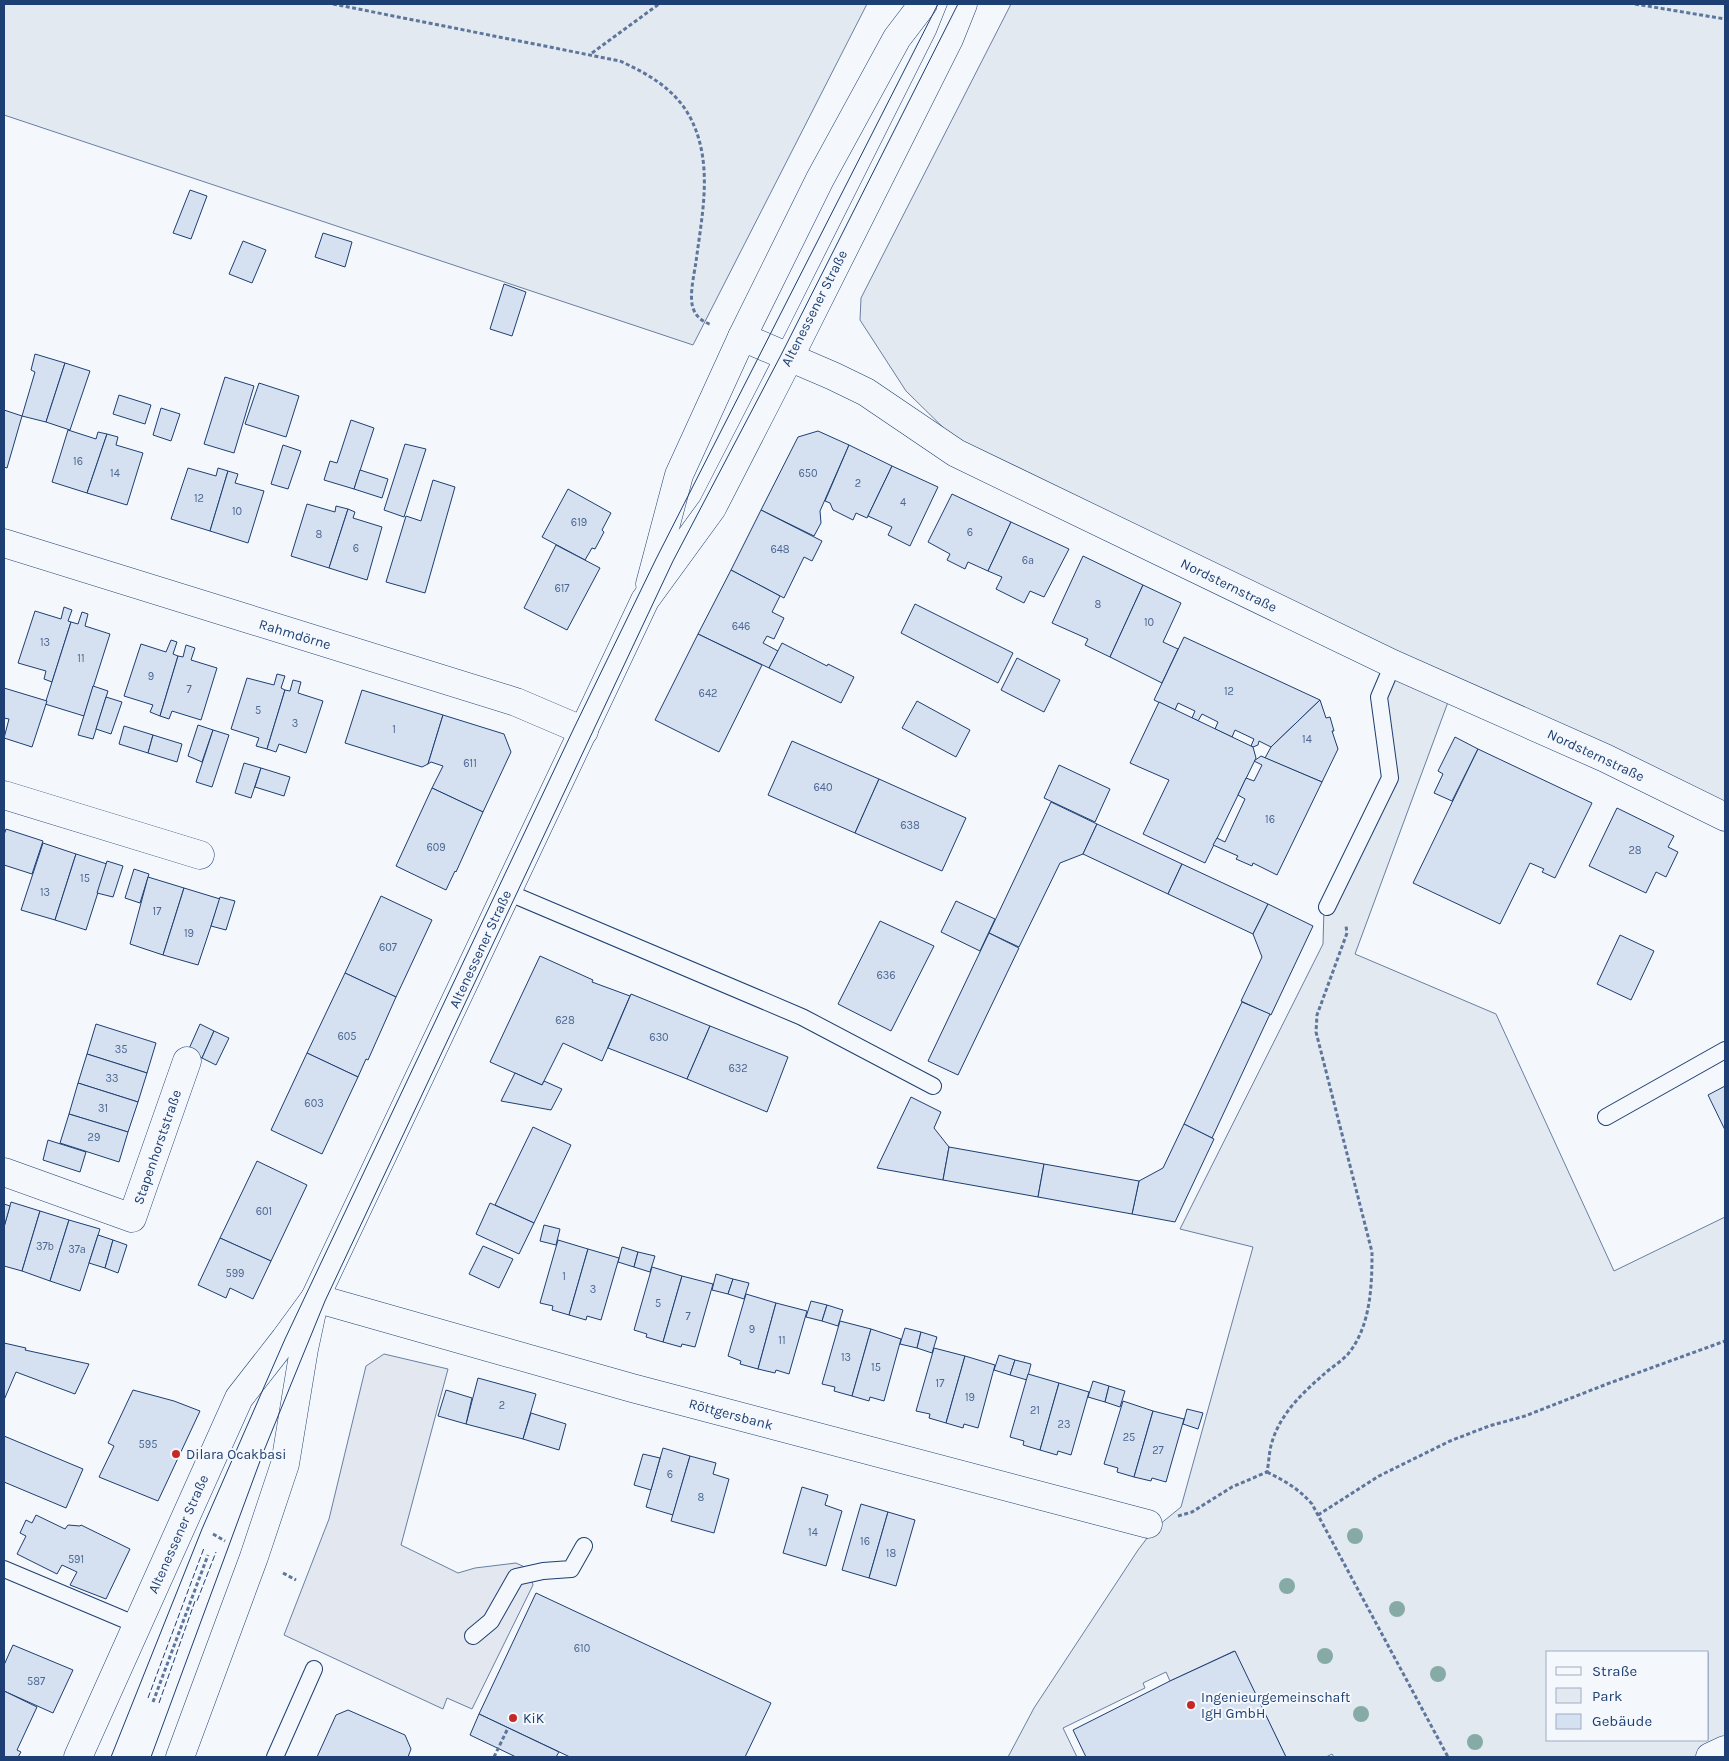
<svg xmlns="http://www.w3.org/2000/svg" width="1729" height="1761" font-family="Karla,sans-serif">
<style>
.green{fill:#e3e9f0;stroke:#687fa3;fill-rule:evenodd}
.parking{fill:#e3e8f0;stroke:#687fa3}
.building{fill:#d5e0f0;stroke:#1d3f73}
.lines{fill:none;stroke-linecap:round;stroke-linejoin:round}
.service-casing{stroke:#1d3f73;stroke-width:18}
.minor-casing{stroke:#1d3f73;stroke-width:29}
.secondary-casing{stroke:#1d3f73;stroke-width:29}
.path{stroke:#5e769c;stroke-width:3;stroke-dasharray:4 2.5;stroke-linecap:butt}
.service{stroke:#f4f7fb;stroke-width:16}
.minor{stroke:#f4f7fb;stroke-width:28}
.secondary{stroke:#f4f7fb;stroke-width:28}
.tram{stroke:#1d3f73;stroke-width:1}
.fence{stroke:#1d3f73;stroke-width:1;stroke-dasharray:6 2.5;stroke-linecap:butt}
.tree{fill:#86aba6}
.poi-dot{fill:#c62828;stroke:#f4f7fb;stroke-width:2}
.labels{text-anchor:middle;stroke-width:4;stroke-linejoin:round;paint-order:stroke}
.number-label{font-size:11px;fill:#4b6792}
.street-label{font-size:14px;fill:#1d3f73;stroke:#f4f7fb}
.poi-label{font-size:14px;fill:#1d3f73;stroke:#f4f7fb;text-anchor:start}
</style>
<rect width="100%" height="100%" fill="#f4f7fb"/>
<!-- green -->
<g class="green">
<polygon points="4,4 867,4 693,345 4,115"/>
<polygon points="1011,4 1725,4 1725,810 964,448 906,391 860,320 861,298"/>
<path d="M1395,668l56,26 -96,260 141,60 118,257 111,-54v527l-28,13h-363l-2,-3 -6,3h-40l-52,-106 -64,30 -4,-9 -23,11 2,5 -82,40 14,29h-69l26,-49 104,-158 16,-21 27,-22 72,-260 -73,-18 143,-285 1,-36 70,-129 -12,-82zM1548,1652h160v88h-160z"/>
</g>
<!-- parking -->
<polygon class="parking" points="384,1354 448,1369 401,1545 458,1573 475,1568 516,1563 529,1569 533,1585 472,1709 447,1698 443,1709 284,1635 329,1519 366,1366"/>
<!-- building -->
<g class="building">
<polygon points="190,190 207,196 191,239 173,233"/>
<polygon points="323,233 352,242 345,267 315,257"/>
<polygon points="243,241 266,250 252,283 229,274"/>
<polygon points="504,284 526,292 512,336 490,329"/>
<polygon points="35,354 65,363 46,422 22,416 35,372 31,370"/>
<polygon points="65,363 90,371 70,430 46,422"/>
<polygon points="225,377 254,386 234,453 204,444"/>
<polygon points="259,383 299,396 286,437 245,424"/>
<polygon points="119,395 151,405 145,424 113,414"/>
<polygon points="161,408 180,414 171,441 153,435"/>
<polygon points="4,410 22,416 7,468 4,467"/>
<polygon points="351,420 374,428 354,489 324,480 330,461 337,463"/>
<polygon points="68,430 96,439 98,432 107,434 87,493 52,482"/>
<polygon points="818,431 849,445 820,511 821,523 814,536 761,510 798,437"/>
<polygon points="107,434 118,437 116,445 143,453 127,505 87,493"/>
<polygon points="405,444 426,449 404,517 384,510"/>
<polygon points="283,445 301,451 288,489 271,484"/>
<polygon points="849,445 892,466 867,518 856,513 853,520 833,510 830,503 825,501"/>
<polygon points="892,466 938,487 910,546 888,535 892,527 868,516"/>
<polygon points="188,468 216,476 218,468 228,471 210,531 171,519"/>
<polygon points="360,470 388,479 382,498 354,489"/>
<polygon points="228,471 238,474 235,483 264,491 248,543 210,531"/>
<polygon points="433,480 455,487 425,593 386,582 406,516 421,521"/>
<polygon points="568,489 611,513 602,530 604,532 595,549 592,548 585,560 542,537"/>
<polygon points="952,494 1011,522 988,571 968,562 965,569 947,560 950,554 928,542"/>
<polygon points="307,504 335,512 336,506 348,509 329,568 291,556"/>
<polygon points="348,509 355,512 353,518 382,527 367,580 329,568"/>
<polygon points="761,510 822,541 812,561 804,557 784,598 731,570"/>
<polygon points="1011,522 1069,549 1044,597 1030,591 1024,603 996,589 1002,577 988,571"/>
<polygon points="556,545 600,568 567,630 524,608"/>
<polygon points="1083,556 1143,585 1110,657 1085,645 1088,639 1052,623"/>
<polygon points="731,570 780,596 772,612 784,618 774,639 767,636 763,643 778,651 769,668 698,634"/>
<polygon points="1143,585 1181,603 1163,642 1178,649 1162,683 1110,657"/>
<polygon points="915,604 1013,653 998,683 901,633"/>
<polygon points="64,607 72,610 68,621 71,622 52,682 44,679 46,671 18,663 35,611 61,619"/>
<polygon points="82,612 88,614 85,626 110,634 84,716 45,704 71,622 78,624"/>
<polygon points="698,634 762,665 719,752 655,720"/>
<polygon points="1184,637 1320,700 1271,747 1259,741 1258,745 1253,747 1251,746 1254,739 1235,730 1232,737 1215,729 1218,722 1202,714 1198,721 1192,718 1195,711 1178,703 1175,710 1154,700"/>
<polygon points="171,640 177,642 173,654 178,656 160,716 150,712 153,705 124,696 141,644 166,652"/>
<polygon points="782,643 827,666 828,664 854,677 841,703 769,668"/>
<polygon points="186,645 195,648 191,660 217,668 201,720 172,711 169,719 160,716 178,656 183,657"/>
<polygon points="1017,658 1060,680 1044,712 1001,690"/>
<polygon points="277,674 285,676 281,688 285,690 267,749 256,746 259,738 231,729 247,678 274,685"/>
<polygon points="293,680 301,682 298,693 323,701 306,753 279,744 276,752 267,749 285,690 290,691"/>
<polygon points="93,686 108,691 93,739 78,735"/>
<polygon points="4,688 47,701 32,747 4,738 9,719 4,718"/>
<polygon points="362,690 443,715 428,764 422,767 345,743"/>
<polygon points="106,697 122,702 111,734 96,729"/>
<polygon points="1320,700 1326,718 1330,717 1334,731 1332,731 1338,749 1322,782 1265,758 1271,747"/>
<polygon points="917,701 970,730 956,757 902,728"/>
<polygon points="1159,702 1253,747 1256,758 1205,863 1143,834 1169,780 1130,763"/>
<polygon points="443,715 504,734 511,752 483,812 432,788 443,766 431,762 428,764"/>
<polygon points="198,725 213,730 202,762 188,756"/>
<polygon points="124,726 153,735 148,753 119,744"/>
<polygon points="213,730 229,735 212,787 196,782"/>
<polygon points="153,735 182,744 177,762 148,753"/>
<polygon points="1455,737 1478,749 1452,801 1434,793 1443,774 1438,771"/>
<polygon points="792,741 879,779 855,833 768,795"/>
<polygon points="1478,749 1592,803 1555,878 1542,872 1544,869 1530,863 1500,924 1413,883"/>
<polygon points="1261,756 1322,782 1277,875 1253,863 1252,866 1236,859 1238,856 1213,845 1217,838 1225,842 1245,799 1238,795 1246,778 1254,781 1262,765 1254,761"/>
<polygon points="244,763 261,768 251,798 235,793"/>
<polygon points="1059,765 1110,789 1095,822 1044,798"/>
<polygon points="261,768 290,777 284,796 255,787"/>
<polygon points="879,779 966,818 942,871 855,833"/>
<polygon points="432,788 483,812 456,872 455,871 446,890 396,866"/>
<polygon points="1051,802 1097,824 1083,854 1060,863 1019,947 989,933"/>
<polygon points="1617,808 1674,836 1668,847 1678,852 1666,877 1656,872 1646,893 1589,866"/>
<polygon points="1097,824 1182,864 1168,894 1083,854"/>
<polygon points="6,829 43,841 32,874 4,865 4,835"/>
<polygon points="43,843 76,854 55,920 21,910"/>
<polygon points="76,854 107,864 86,930 55,920"/>
<polygon points="107,861 123,866 113,897 97,893"/>
<polygon points="1182,864 1268,904 1253,934 1168,894"/>
<polygon points="134,869 149,874 140,903 125,898"/>
<polygon points="148,877 184,888 163,955 130,944"/>
<polygon points="184,888 220,899 198,965 163,955"/>
<polygon points="381,896 432,920 396,997 345,973"/>
<polygon points="220,897 235,901 226,930 211,926"/>
<polygon points="956,901 995,919 980,951 941,932"/>
<polygon points="1268,904 1313,926 1271,1015 1241,1001 1262,957 1253,934"/>
<polygon points="880,921 934,946 891,1031 838,1004"/>
<polygon points="989,933 1019,948 958,1075 928,1061"/>
<polygon points="1620,935 1654,951 1631,1000 1597,984"/>
<polygon points="540,956 593,980 592,982 630,996 602,1061 563,1043 542,1085 490,1062"/>
<polygon points="345,973 396,997 368,1060 366,1059 358,1077 307,1053"/>
<polygon points="631,994 710,1026 687,1079 608,1048"/>
<polygon points="1242,1002 1270,1014 1212,1138 1184,1124"/>
<polygon points="96,1024 156,1043 147,1073 87,1054"/>
<polygon points="200,1024 214,1031 202,1058 188,1051"/>
<polygon points="710,1026 788,1057 767,1112 687,1079"/>
<polygon points="214,1031 229,1038 216,1065 202,1058"/>
<polygon points="307,1053 358,1077 322,1154 271,1130"/>
<polygon points="87,1054 147,1073 138,1102 78,1083"/>
<polygon points="515,1073 542,1085 544,1081 562,1089 551,1110 501,1101"/>
<polygon points="78,1083 138,1102 128,1132 69,1114"/>
<polygon points="1725,1086 1725,1130 1708,1095"/>
<polygon points="911,1097 941,1112 934,1128 949,1147 943,1180 877,1168"/>
<polygon points="69,1114 128,1132 119,1162 60,1143"/>
<polygon points="1184,1124 1214,1139 1175,1222 1132,1214 1139,1181 1163,1168"/>
<polygon points="533,1127 571,1145 534,1223 495,1205"/>
<polygon points="48,1140 86,1152 80,1172 43,1160"/>
<polygon points="949,1147 1044,1164 1038,1197 943,1180"/>
<polygon points="257,1161 307,1185 271,1261 220,1238"/>
<polygon points="1044,1164 1139,1181 1132,1214 1038,1197"/>
<polygon points="11,1202 40,1211 22,1271 4,1266 4,1227"/>
<polygon points="490,1203 534,1223 519,1254 476,1234"/>
<polygon points="4,1204 10,1206 4,1227"/>
<polygon points="40,1211 69,1220 50,1281 22,1271"/>
<polygon points="69,1220 100,1229 80,1291 50,1281"/>
<polygon points="544,1225 560,1229 556,1245 540,1241"/>
<polygon points="98,1235 113,1240 105,1268 89,1263"/>
<polygon points="220,1238 271,1261 253,1299 230,1288 226,1298 198,1285"/>
<polygon points="113,1240 127,1245 118,1273 105,1268"/>
<polygon points="558,1240 588,1249 569,1315 552,1310 553,1306 540,1303"/>
<polygon points="483,1246 513,1259 499,1288 469,1274"/>
<polygon points="622,1247 638,1252 634,1267 618,1262"/>
<polygon points="588,1249 619,1258 601,1320 587,1316 586,1320 569,1315"/>
<polygon points="638,1252 655,1256 650,1272 634,1267"/>
<polygon points="652,1267 682,1276 663,1342 646,1337 647,1334 634,1330"/>
<polygon points="716,1274 733,1279 728,1294 712,1290"/>
<polygon points="682,1276 713,1284 695,1347 682,1344 681,1347 663,1342"/>
<polygon points="733,1279 749,1283 744,1299 728,1294"/>
<polygon points="746,1294 776,1303 758,1369 740,1364 741,1361 728,1356"/>
<polygon points="811,1301 827,1305 822,1321 806,1317"/>
<polygon points="776,1303 807,1311 789,1374 776,1370 775,1373 758,1369"/>
<polygon points="827,1305 843,1310 838,1326 822,1321"/>
<polygon points="840,1321 871,1329 852,1396 834,1391 835,1387 822,1384"/>
<polygon points="905,1328 921,1332 917,1348 900,1344"/>
<polygon points="871,1329 901,1339 884,1401 870,1397 869,1401 852,1396"/>
<polygon points="921,1332 937,1337 932,1353 917,1348"/>
<polygon points="4,1343 26,1348 25,1350 89,1364 75,1394 16,1372 4,1400"/>
<polygon points="934,1348 965,1356 946,1423 929,1418 930,1414 916,1411"/>
<polygon points="999,1355 1015,1360 1010,1375 994,1370"/>
<polygon points="965,1356 995,1365 978,1428 964,1424 963,1428 946,1423"/>
<polygon points="1015,1360 1031,1364 1027,1380 1010,1375"/>
<polygon points="1028,1374 1059,1383 1040,1450 1023,1445 1024,1441 1010,1437"/>
<polygon points="478,1378 536,1394 523,1439 466,1424"/>
<polygon points="1093,1381 1109,1386 1105,1402 1088,1397"/>
<polygon points="1059,1383 1089,1392 1071,1455 1058,1451 1057,1455 1040,1450"/>
<polygon points="1109,1386 1125,1391 1120,1407 1105,1402"/>
<polygon points="133,1390 174,1401 200,1411 158,1501 99,1477 114,1446 108,1443"/>
<polygon points="446,1390 472,1398 466,1424 438,1416"/>
<polygon points="1123,1401 1153,1411 1134,1477 1117,1472 1118,1468 1104,1464"/>
<polygon points="1187,1409 1203,1413 1198,1429 1183,1424"/>
<polygon points="1153,1411 1184,1419 1166,1482 1152,1478 1151,1481 1134,1477"/>
<polygon points="531,1413 566,1424 559,1450 523,1439"/>
<polygon points="4,1436 83,1469 66,1508 4,1482"/>
<polygon points="663,1448 690,1456 673,1515 646,1507"/>
<polygon points="643,1454 660,1458 651,1490 634,1485"/>
<polygon points="690,1456 716,1463 713,1474 729,1479 714,1533 671,1521"/>
<polygon points="802,1487 828,1495 825,1505 842,1511 826,1566 783,1553"/>
<polygon points="861,1504 888,1512 869,1578 842,1570"/>
<polygon points="888,1512 915,1520 896,1586 869,1578"/>
<polygon points="36,1515 65,1529 68,1525 80,1526 81,1525 130,1549 106,1599 70,1585 77,1572 62,1565 57,1574 17,1554 26,1536 20,1533 26,1520 32,1523"/>
<polygon points="536,1593 771,1703 745,1757 570,1757 479,1714"/>
<polygon points="13,1645 73,1670 53,1713 4,1691 4,1665"/>
<polygon points="1235,1651 1286,1757 1086,1757 1073,1730 1170,1681"/>
<polygon points="4,1691 37,1707 17,1750 21,1752 18,1757 4,1757"/>
<polygon points="348,1710 405,1735 411,1749 408,1757 317,1757 336,1715"/>
<polygon points="479,1714 559,1752 556,1757 516,1757 470,1735"/>
</g>
<g class="lines">
<!-- service casing -->
<g class="service-casing">
<g id="service">
<polyline points="507,892 802,1017 933,1086"/>
<polyline points="1327,907 1390,778 1379,697 1393,664"/>
<polyline points="1606,1117 1725,1050"/>
<polyline points="4,1569 137,1625"/>
<polyline points="473,1636 491,1621 516,1577 543,1571 571,1569 584,1546"/>
<polyline points="275,1757 314,1669"/>
</g>
</g>
<!-- minor casing -->
<g class="minor-casing">
<g id="minor">
<polyline points="742,337 833,376 866,392 956,453 1393,664 1605,758 1725,817"/>
<polyline points="4,543 516,702 584,731"/>
<polyline points="4,795 200,855"/>
<polyline points="4,1172 132,1218 187,1061"/>
<polyline points="315,1298 632,1388 1148,1524"/>
<polyline points="1710,1757 1725,1750"/>
</g>
</g>
<!-- secondary casing -->
<g class="secondary-casing">
<g id="secondary">
<polyline points="650,584 679,475 742,337 820,179 897,38 923,4"/>
<polyline points="78,1757 239,1398 285,1339 315,1298 645,600 712,508 789,358 949,39 963,4"/>
<polyline points="180,1757 254,1557 285,1464 304,1349 313,1307"/>
</g>
</g>
<!-- path -->
<g class="path">
<path d="M333,4l287,57c28,13 54,27 70,56 24,46 12,97 6,145 -2,13 -7,34 -3,46 3,9 10,14 19,17"/>
<polyline points="1635,4 1725,19"/>
<polyline points="592,53 659,4"/>
<path d="M1267,1472c18,9 32,17 45,32l136,253"/>
<polyline points="1318,1515 1379,1476 1450,1441 1489,1426 1525,1416 1607,1384 1725,1341"/>
<path d="M1178,1516l14,-4 40,-25 35,-15c2,-10 2,-21 5,-30 8,-27 29,-48 50,-66 8,-8 19,-14 26,-22 23,-28 24,-69 24,-102l-56,-220 1,-17 30,-82 -1,-7"/>
<polyline points="213,1534 225,1541"/>
<polyline points="283,1573 296,1580"/>
<polyline points="153,1702 208,1555"/>
<polyline points="494,1757 508,1728"/>
</g>
<!-- service -->
<use href="#service" class="service"/>
<!-- minor -->
<use href="#minor" class="minor"/>
<!-- secondary -->
<use href="#secondary" class="secondary"/>
<!-- tram -->
<g class="tram">
<polyline points="111,1757 202,1529 285,1339 574,728 656,559 938,4"/>
<polyline points="151,1757 263,1453 325,1301 673,561 781,355 958,4"/>
</g>
<!-- fence -->
<g class="fence">
<polyline points="148,1698 204,1548"/>
<polyline points="159,1703 195,1601 197,1601 216,1552"/>
</g>
</g>
<!-- trees -->
<g class="tree">
<circle cx="1355" cy="1536" r="8"/>
<circle cx="1287" cy="1586" r="8"/>
<circle cx="1397" cy="1609" r="8"/>
<circle cx="1325" cy="1656" r="8"/>
<circle cx="1438" cy="1674" r="8"/>
<circle cx="1361" cy="1714" r="8"/>
<circle cx="1475" cy="1742" r="8"/>
</g>
<!-- markers -->
<g class="poi-dot">
<circle cx="176" cy="1454" r="5"/>
<circle cx="1191" cy="1705" r="5"/>
<circle cx="513" cy="1718" r="5"/>
</g>
<g class="labels">
<!-- number labels -->
<g class="number-label">
<text x="78" y="465">16</text>
<text x="115" y="477">14</text>
<text x="808" y="477">650</text>
<text x="858" y="487">2</text>
<text x="199" y="502">12</text>
<text x="903" y="506">4</text>
<text x="237" y="515">10</text>
<text x="579" y="526">619</text>
<text x="970" y="536">6</text>
<text x="319" y="538">8</text>
<text x="356" y="552">6</text>
<text x="780" y="553">648</text>
<text x="1028" y="564">6a</text>
<text x="562" y="592">617</text>
<text x="1098" y="608">8</text>
<text x="1149" y="626">10</text>
<text x="741" y="630">646</text>
<text x="45" y="646">13</text>
<text x="81" y="662">11</text>
<text x="151" y="680">9</text>
<text x="189" y="693">7</text>
<text x="1229" y="695">12</text>
<text x="708" y="697">642</text>
<text x="258" y="714">5</text>
<text x="295" y="727">3</text>
<text x="394" y="733">1</text>
<text x="1307" y="743">14</text>
<text x="470" y="767">611</text>
<text x="823" y="791">640</text>
<text x="1270" y="823">16</text>
<text x="910" y="829">638</text>
<text x="436" y="851">609</text>
<text x="1635" y="854">28</text>
<text x="85" y="882">15</text>
<text x="45" y="896">13</text>
<text x="157" y="915">17</text>
<text x="189" y="937">19</text>
<text x="388" y="951">607</text>
<text x="886" y="979">636</text>
<text x="565" y="1024">628</text>
<text x="347" y="1040">605</text>
<text x="659" y="1041">630</text>
<text x="121" y="1053">35</text>
<text x="738" y="1072">632</text>
<text x="112" y="1082">33</text>
<text x="314" y="1107">603</text>
<text x="103" y="1112">31</text>
<text x="94" y="1141">29</text>
<text x="264" y="1215">601</text>
<text x="45" y="1250">37b</text>
<text x="77" y="1253">37a</text>
<text x="235" y="1277">599</text>
<text x="564" y="1280">1</text>
<text x="593" y="1293">3</text>
<text x="658" y="1307">5</text>
<text x="688" y="1320">7</text>
<text x="752" y="1333">9</text>
<text x="782" y="1344">11</text>
<text x="846" y="1361">13</text>
<text x="876" y="1371">15</text>
<text x="940" y="1387">17</text>
<text x="970" y="1401">19</text>
<text x="502" y="1409">2</text>
<text x="1035" y="1414">21</text>
<text x="1064" y="1428">23</text>
<text x="1129" y="1441">25</text>
<text x="148" y="1448">595</text>
<text x="1158" y="1454">27</text>
<text x="670" y="1478">6</text>
<text x="701" y="1501">8</text>
<text x="813" y="1536">14</text>
<text x="865" y="1545">16</text>
<text x="891" y="1557">18</text>
<text x="76" y="1563">591</text>
<text x="582" y="1652">610</text>
<text x="36" y="1685">587</text>
</g>
<!-- street labels -->
<g class="street-label">
<text transform="translate(814 308) rotate(-63)" y="5">Altenessener Straße</text>
<text transform="translate(1229 585) rotate(26)" y="5">Nordsternstraße</text>
<text transform="translate(295 634) rotate(17)" y="5">Rahmdörne</text>
<text transform="translate(1596 755) rotate(25)" y="5">Nordsternstraße</text>
<text transform="translate(480 949) rotate(-65)" y="5">Altenessener Straße</text>
<text transform="translate(157 1147) rotate(-71)" y="5">Stapenhorststraße</text>
<text transform="translate(731 1414) rotate(15)" y="5">Röttgersbank</text>
<text transform="translate(178 1534) rotate(-66)" y="5">Altenessener Straße</text>
</g>
<!-- poi labels -->
<g class="poi-label">
<text x="186" y="1459">Dilara Ocakbasi</text>
<text x="1201" y="1702">Ingenieurgemeinschaft<tspan x="1201" dy="16">IgH GmbH</tspan></text>
<text x="523" y="1723">KiK</text>
</g>
</g>
<!-- border -->
<rect width="1729" height="1761" fill="none" stroke="#1d3f73" stroke-width="10"/>
<!-- legend -->
<rect x="1546" y="1651" width="162" height="90" fill="#f4f7fb" stroke="#9eadc5"/>
<rect x="1556" y="1667" width="25" height="8" fill="#f4f7fb" stroke="#9eadc5"/>
<text x="1592" y="1676" font-size="15" fill="#1d3f73">Straße</text>
<rect x="1556" y="1688" width="25" height="15" fill="#e3e9f0" stroke="#9eadc5"/>
<text x="1592" y="1701" font-size="15" fill="#1d3f73">Park</text>
<rect x="1556" y="1714" width="25" height="15" fill="#d5e0f0" stroke="#9eadc5"/>
<text x="1592" y="1726" font-size="15" fill="#1d3f73">Gebäude</text>
</svg>
